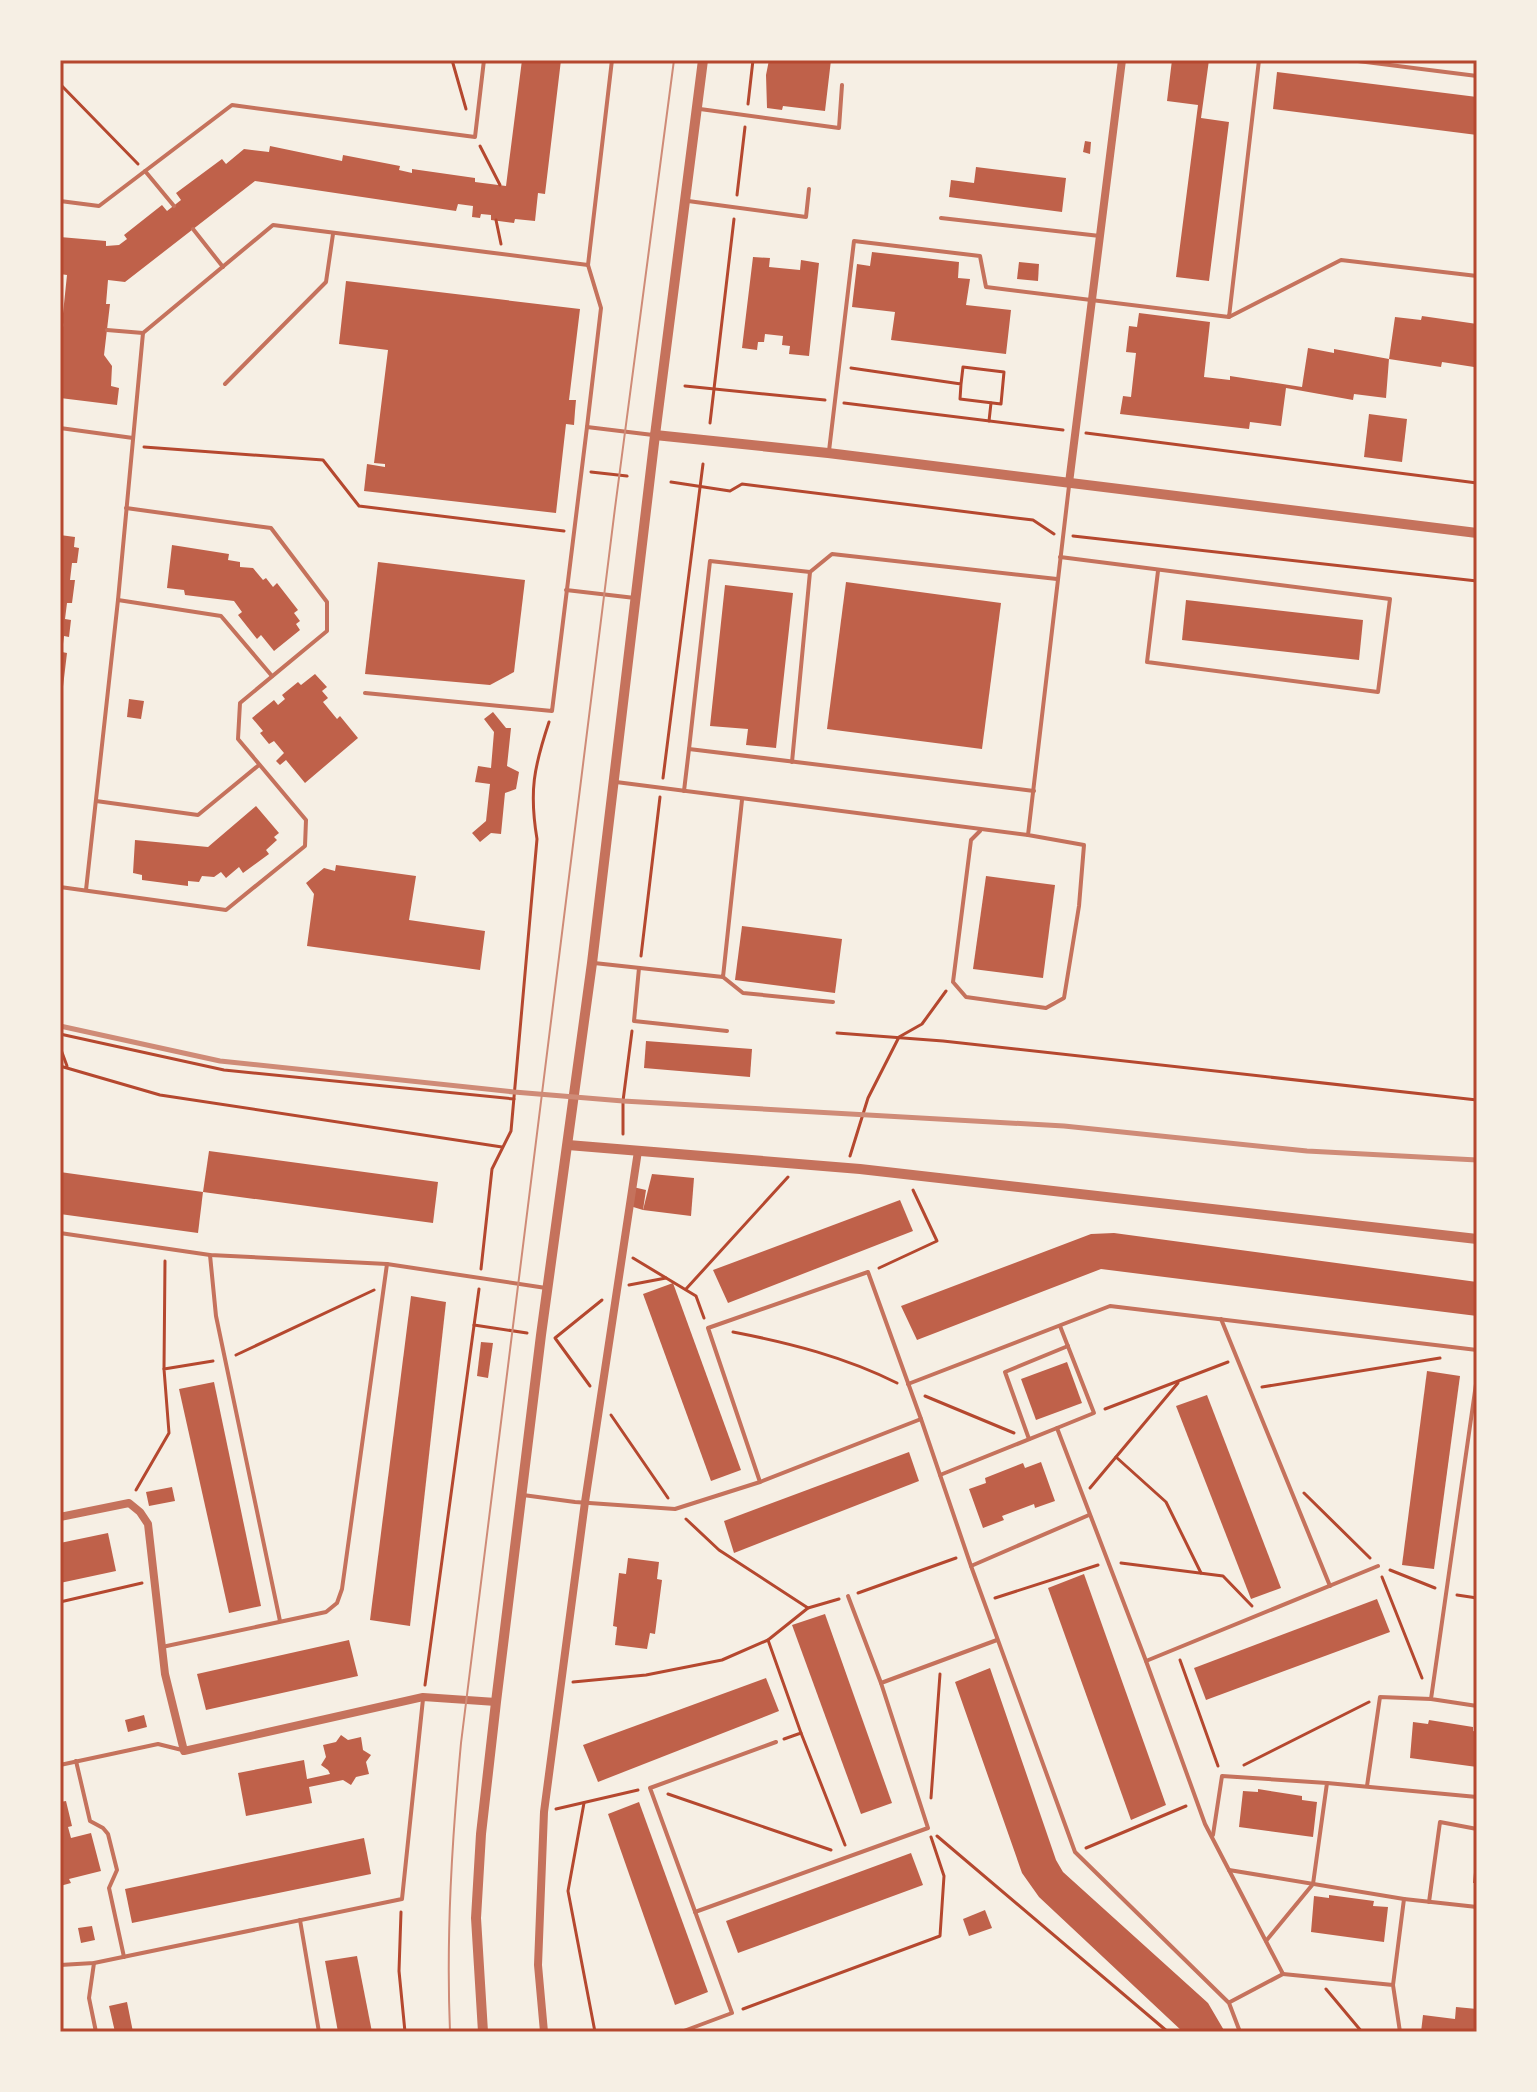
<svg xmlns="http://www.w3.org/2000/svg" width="1537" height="2092" font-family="'Fira Sans',sans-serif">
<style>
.building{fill:#bf614a}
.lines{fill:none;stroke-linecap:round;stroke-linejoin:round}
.path{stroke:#b5482f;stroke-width:3}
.service{stroke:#c5725c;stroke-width:4}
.minor{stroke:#c5725c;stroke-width:8}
.tertiary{stroke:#c5725c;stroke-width:10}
.tram{stroke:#cf8b77;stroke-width:2}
.rail{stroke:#cf8b77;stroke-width:5}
.neatline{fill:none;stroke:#b5482f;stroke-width:3}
</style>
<rect width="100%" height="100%" fill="#f6efe4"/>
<!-- building -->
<g class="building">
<polygon points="522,60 561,60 545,194 538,193 535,221 515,219 514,223 491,220 491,215 481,214 480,218 472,217 473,206 458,204 456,211 255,181 125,282 108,280 106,304 110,304 104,355 112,366 111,386 119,388 117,405 60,398 60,342 67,275 60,274 60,237 106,241 106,246 119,245 127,239 124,235 162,205 167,211 181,200 176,193 222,159 226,164 244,149 269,152 270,146 342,161 343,155 400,166 399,170 412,173 412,169 475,178 475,182 506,186"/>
<polygon points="769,60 831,60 825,111 783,106 782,110 767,108 766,75"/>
<polygon points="1172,60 1209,60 1201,118 1229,122 1209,281 1176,277 1198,105 1167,101"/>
<polygon points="1277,72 1477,97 1477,135 1273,109"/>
<polygon points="1085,141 1091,142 1090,154 1083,152"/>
<polygon points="976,167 1066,178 1062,212 949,197 951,180 974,183"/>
<polygon points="872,252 959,262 958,278 970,279 966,305 1011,310 1006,354 891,340 895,312 852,307 857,264 870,266"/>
<polygon points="753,257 770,258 769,267 800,270 801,260 819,263 809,356 789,354 790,346 782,345 783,336 765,334 764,342 758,342 757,350 742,348"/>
<polygon points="1019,262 1039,264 1038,281 1017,279"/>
<polygon points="346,281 580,309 569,400 576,400 575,411 574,425 566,424 556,513 364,491 367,464 385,467 385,464 374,463 388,350 339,344"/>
<polygon points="1139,313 1210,322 1204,377 1230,380 1230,376 1302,387 1308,348 1334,353 1334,349 1389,359 1395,317 1421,320 1422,316 1477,324 1477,343 1474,367 1442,362 1441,367 1389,359 1386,398 1354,394 1353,400 1286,388 1281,426 1250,422 1249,429 1120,414 1123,396 1131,397 1136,353 1126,352 1129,326 1137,327"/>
<polygon points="1369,414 1407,419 1402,462 1364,457"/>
<polygon points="60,535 75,537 74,547 79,548 77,563 72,563 70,580 75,580 72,603 67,603 65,619 71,620 69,637 64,636 62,652 67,653 62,695"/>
<polygon points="172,545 229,554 228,560 240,562 240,567 253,568 263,580 266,578 273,587 277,583 298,610 294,613 300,621 296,624 300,630 274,651 261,635 257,639 238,615 242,612 234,601 185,595 184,590 167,588"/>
<polygon points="378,562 525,580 514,672 490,685 365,674"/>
<polygon points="846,582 1001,603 982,749 827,729"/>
<polygon points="725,585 793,593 776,748 746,745 748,729 710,726"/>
<polygon points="1186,600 1363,620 1359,660 1182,640"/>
<polygon points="315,674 327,687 322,691 328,698 323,702 337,719 340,716 358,738 305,783 286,760 280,765 276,761 284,753 274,741 269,744 260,733 263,731 252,718 274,700 278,705 285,699 282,695 298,682 301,685"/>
<polygon points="129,699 144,701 141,719 127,717"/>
<polygon points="493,712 506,728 511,728 507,766 519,772 516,789 505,793 501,834 491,833 480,842 472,833 486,821 490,784 475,782 478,766 491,768 494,732 484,719"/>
<polygon points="256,806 279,833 274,837 277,840 266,850 269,854 243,873 239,867 226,878 221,872 214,877 202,876 199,882 188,881 188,886 142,880 142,875 133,873 135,840 208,847"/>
<polygon points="336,865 416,876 409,920 485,931 480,970 307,946 314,894 306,883 324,868 335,871"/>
<polygon points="986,876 1055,885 1043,978 973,969"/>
<polygon points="742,926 842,939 835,993 735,980"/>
<polygon points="646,1041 752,1049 750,1077 644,1068"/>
<polygon points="209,1151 438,1182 433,1223 203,1192"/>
<polygon points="60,1172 203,1192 198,1233 60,1214"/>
<polygon points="652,1174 694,1178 691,1216 643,1210"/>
<polygon points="633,1187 646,1190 643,1210 630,1206"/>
<polygon points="900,1200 913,1231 728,1303 713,1270"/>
<polygon points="1114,1233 1477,1282 1477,1316 1101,1269 917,1340 901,1306 1091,1234"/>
<polygon points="673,1283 741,1470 711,1481 643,1294"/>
<polygon points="411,1296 446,1302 410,1626 370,1620"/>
<polygon points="481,1342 493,1343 488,1378 477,1376"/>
<polygon points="1067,1362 1082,1403 1036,1420 1021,1379"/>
<polygon points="1427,1371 1460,1376 1434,1569 1402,1565"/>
<polygon points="214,1382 261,1606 229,1613 179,1389"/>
<polygon points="1207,1395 1281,1588 1251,1599 1176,1406"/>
<polygon points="909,1452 919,1481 734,1553 724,1521"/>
<polygon points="1041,1462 1055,1501 1035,1508 1034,1504 1002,1516 1004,1520 983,1528 969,1489 986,1483 985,1478 1023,1463 1025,1468"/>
<polygon points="172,1487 175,1501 149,1506 146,1492"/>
<polygon points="108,1533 116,1571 60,1583 60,1543"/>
<polygon points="628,1558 659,1562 657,1579 662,1580 655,1634 650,1633 647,1649 615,1645 617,1627 613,1626 619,1573 626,1574"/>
<polygon points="1084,1574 1166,1805 1131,1820 1048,1588"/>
<polygon points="1377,1599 1390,1632 1206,1700 1194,1668"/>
<polygon points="825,1614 892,1803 861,1814 792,1625"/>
<polygon points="349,1640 358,1676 206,1710 197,1674"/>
<polygon points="990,1668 1056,1860 1063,1872 1208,2003 1225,2032 1183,2032 1039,1897 1022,1873 955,1682"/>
<polygon points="766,1678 779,1711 598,1782 583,1745"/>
<polygon points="144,1715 147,1727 128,1732 125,1720"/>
<polygon points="1429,1720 1473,1727 1473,1731 1477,1732 1477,1767 1410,1758 1413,1722 1428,1724"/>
<polygon points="341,1735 348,1740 361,1737 363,1750 371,1755 366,1762 369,1774 356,1777 351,1785 343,1780 309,1787 312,1803 246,1816 238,1773 304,1760 307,1779 330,1774 328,1770 321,1765 326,1757 323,1745 336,1742"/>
<polygon points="1258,1789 1302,1796 1302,1800 1317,1802 1313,1837 1239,1827 1243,1791 1258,1792"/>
<polygon points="66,1801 72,1826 68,1827 71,1838 91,1833 101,1871 69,1879 71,1883 60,1886 60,1802"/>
<polygon points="639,1802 708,1992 675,2005 608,1814"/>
<polygon points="364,1838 371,1874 132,1923 125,1889"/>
<polygon points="911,1853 923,1885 738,1953 726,1921"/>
<polygon points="1475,1862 1477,1862 1477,1883 1473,1883"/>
<polygon points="1329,1895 1374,1901 1373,1906 1388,1907 1384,1942 1311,1932 1314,1896 1329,1898"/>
<polygon points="985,1910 992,1928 969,1936 963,1919"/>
<polygon points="92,1926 95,1940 81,1943 78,1928"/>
<polygon points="357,1956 372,2032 338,2032 325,1961"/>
<polygon points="127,2002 133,2032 115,2032 109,2006"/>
<polygon points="1456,2007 1477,2009 1477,2032 1421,2032 1423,2015 1455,2019"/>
</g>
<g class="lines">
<!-- path -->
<g class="path">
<polyline points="452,60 466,109"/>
<polyline points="60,84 138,164"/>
<polyline points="748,104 753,60"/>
<polyline points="480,146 500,185"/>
<polyline points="737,195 745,127"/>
<polyline points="496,220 501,244"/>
<polyline points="851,368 961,384 963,367 1004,372 1001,404 960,399 961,384"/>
<polyline points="685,386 825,400"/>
<polyline points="844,403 1063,430"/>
<polyline points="989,421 991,403"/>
<polyline points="710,423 734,219"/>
<polyline points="1086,433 1477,483"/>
<polyline points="144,447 323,460 359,506 564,531"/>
<polyline points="591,472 627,476"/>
<polyline points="671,482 730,491 742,484 1033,520 1054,534"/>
<polyline points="1073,536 1477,581"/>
<polyline points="663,778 703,464"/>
<polyline points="641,956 660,797"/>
<polyline points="837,1033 943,1041 1477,1100"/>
<polyline points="60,1034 224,1070 514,1099"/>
<polyline points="60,1047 67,1066"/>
<polyline points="60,1066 160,1095 502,1147"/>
<polyline points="623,1134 623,1101 632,1031"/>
<polyline points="850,1156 868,1098 899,1037 922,1024 946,991"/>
<polyline points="633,1258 696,1296 704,1318"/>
<polyline points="879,1268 937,1241 913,1190"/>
<path d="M481,1269l11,-100 19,-38 26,-292c-8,-48 -3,-72 12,-117"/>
<polyline points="629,1285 666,1278"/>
<polyline points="686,1289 788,1177"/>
<polyline points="474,1325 527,1333"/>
<path d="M733,1332c57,11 112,25 164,51"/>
<polyline points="236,1355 374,1290"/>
<polyline points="164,1369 165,1261"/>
<polyline points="590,1386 555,1338 602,1300"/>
<polyline points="1262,1387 1440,1358"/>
<polyline points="925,1396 1014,1433"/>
<polyline points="1105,1409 1228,1362"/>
<polyline points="611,1415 668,1498"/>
<polyline points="1116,1457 1166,1502 1201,1573"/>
<polyline points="1090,1488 1178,1383"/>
<polyline points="136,1490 169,1433 164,1369 213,1361"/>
<polyline points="1304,1493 1370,1558"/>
<polyline points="686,1519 719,1550 808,1608"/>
<polyline points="1121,1563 1223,1576 1252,1606"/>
<polyline points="1390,1570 1435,1588"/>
<polyline points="1382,1577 1422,1678"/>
<polyline points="858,1593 956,1558"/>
<polyline points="1457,1595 1477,1598"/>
<polyline points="995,1598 1098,1565"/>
<polyline points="60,1602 142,1583"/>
<polyline points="768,1640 801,1733 784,1739"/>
<polyline points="1180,1660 1218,1766"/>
<polyline points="573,1682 646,1675 722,1660 768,1640 808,1608 839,1599"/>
<polyline points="425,1685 479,1289"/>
<polyline points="801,1733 845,1845"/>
<polyline points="1244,1765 1369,1702"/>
<polyline points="668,1794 831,1850"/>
<polyline points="931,1798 940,1674"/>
<polyline points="584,1803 568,1891 595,2032"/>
<polyline points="556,1809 638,1790"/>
<polyline points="937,1836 1168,2032"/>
<polyline points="1086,1848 1186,1806"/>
<polyline points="401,1912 399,1971 405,2032"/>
<polyline points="1326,1989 1362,2032"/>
<polyline points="743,2009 940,1936 944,1876 931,1837"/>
</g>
<!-- service -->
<g class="service">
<polyline points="1350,60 1477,76"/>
<polyline points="700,109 839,128 842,85"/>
<polyline points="145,171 174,206"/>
<polyline points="60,201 99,206 232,105 475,137 484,60"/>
<polyline points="688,201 806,217 809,189"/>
<polyline points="941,218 1100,236"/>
<polyline points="193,229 223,267"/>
<polyline points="1229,317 1341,260 1477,276"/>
<polyline points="60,325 62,325"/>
<polyline points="107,330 143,333 273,225 588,265 612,60"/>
<polyline points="225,384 326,282 333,234"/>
<polyline points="587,427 601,308 588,265"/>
<polyline points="60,428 133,438"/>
<polyline points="829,451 854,241 980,256 986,287 1229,317 1259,60"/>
<polyline points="1060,557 1390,599 1378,692 1147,662 1158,571"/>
<polyline points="566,590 635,598"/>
<polyline points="118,600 221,616 272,676"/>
<polyline points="365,693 552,711 587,427 653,435"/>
<polyline points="792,762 810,572"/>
<polyline points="616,782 1028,835"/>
<polyline points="684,791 689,749"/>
<polyline points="1034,791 689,749 710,561 810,572 832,554 1057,579"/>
<polyline points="96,801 198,815 259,765"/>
<polyline points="980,831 971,840 953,982 966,997 1046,1008 1064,998 1079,906 1084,845 1028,835 1069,486"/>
<polyline points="60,887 226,910 305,846 306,820 238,739 240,703 327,631 327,602 271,528 126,508"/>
<polyline points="86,890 118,600 143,333"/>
<polyline points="594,963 723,977 742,800"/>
<polyline points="639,968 634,1021 727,1031"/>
<polyline points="723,977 743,993 833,1002"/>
<polyline points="60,1233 210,1255 387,1264 546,1288"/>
<polyline points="210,1255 216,1316 280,1621"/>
<polyline points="1221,1319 1330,1586"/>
<polyline points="1477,1377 1431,1699 1477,1706"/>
<polyline points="908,1384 1110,1306 1477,1350"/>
<polyline points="1057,1428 1094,1413 1060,1326"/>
<polyline points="1029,1439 1005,1372 1068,1346"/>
<polyline points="940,1475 1057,1428 1146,1661 1378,1566"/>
<polyline points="760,1482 708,1328 868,1272 921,1419"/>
<polyline points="523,1495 575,1502 675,1509 760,1482 921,1419 971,1566 1089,1515"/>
<polyline points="971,1566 1075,1852 1229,2003 1240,2032"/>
<polyline points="848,1596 881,1683"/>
<polyline points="162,1647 326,1612 337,1603 342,1589 387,1264"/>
<polyline points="1146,1661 1205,1824 1283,1974 1230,2002"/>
<polyline points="76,1761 90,1821 103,1828 108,1834 117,1870 109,1888 124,1957"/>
<polyline points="60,1765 158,1744 182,1750"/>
<polyline points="1327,1783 1477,1797"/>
<polyline points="1367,1786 1380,1697 1431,1699"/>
<polyline points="1213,1835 1222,1776 1327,1783 1313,1884 1266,1941"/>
<polyline points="1229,1870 1404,1899"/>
<polyline points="1429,1902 1440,1822 1477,1829"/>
<polyline points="695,1912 928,1828 881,1683 997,1640"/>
<polyline points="300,1920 319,2032"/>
<polyline points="94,1963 89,1998 96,2032"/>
<polyline points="60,1965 94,1963 402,1899 423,1699"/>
<polyline points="1283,1974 1393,1985 1400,2032"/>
<polyline points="1393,1985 1404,1899 1477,1907"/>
<polyline points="681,2032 732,2013 650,1788 776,1742"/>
</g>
<!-- minor -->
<g class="minor">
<polyline points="1069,483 1122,60"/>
<polyline points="60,1517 129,1503 140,1512 148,1524 165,1674 184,1751 423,1697 496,1702"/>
<polyline points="544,2032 538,1965 544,1812 585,1502 638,1151"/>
</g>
<!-- tertiary -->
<g class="tertiary">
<polyline points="655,435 828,453 1477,533"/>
<polyline points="568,1145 860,1169 1477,1239"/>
<polyline points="483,2032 476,1918 481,1834 496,1702 541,1335 592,963 655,435 703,60"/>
</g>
<!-- tram -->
<path class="tram" d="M450,2032c-4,-97 2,-192 11,-289l154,-1235 59,-448"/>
<!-- rail -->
<polyline class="rail" points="60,1026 220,1061 514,1092 623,1101 1064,1126 1307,1151 1477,1160"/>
</g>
<!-- border -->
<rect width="1537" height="2092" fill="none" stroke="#f6efe4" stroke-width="124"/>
<rect x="62" y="62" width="1413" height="1968" class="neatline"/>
</svg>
